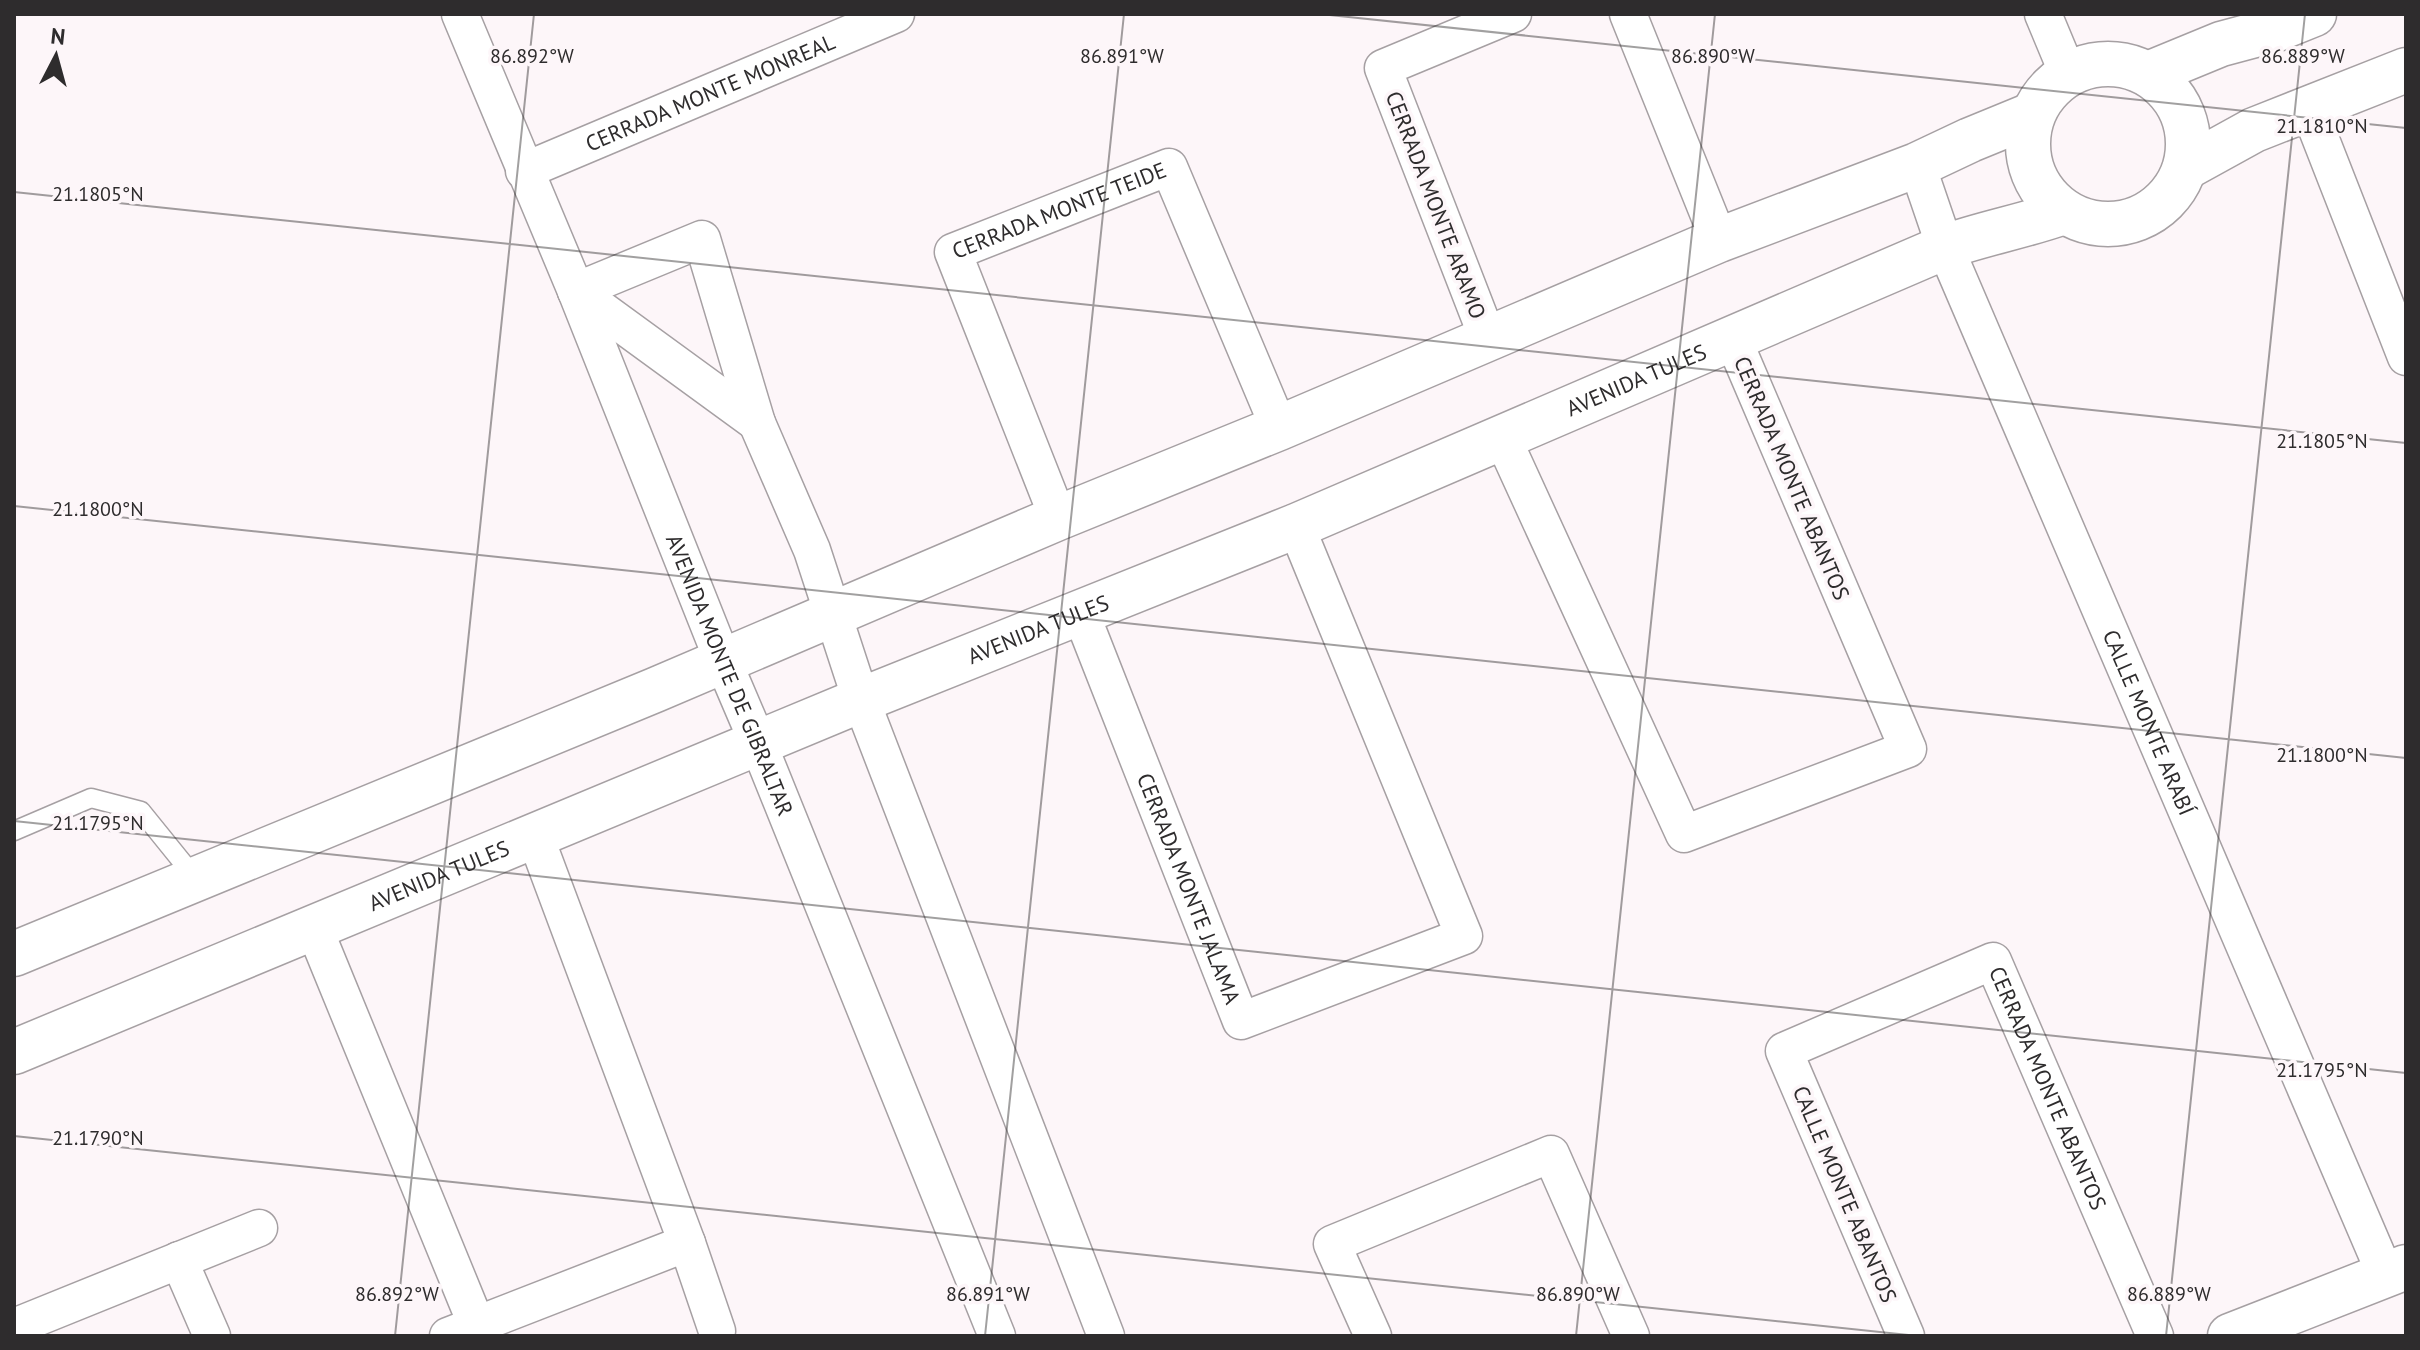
<svg xmlns="http://www.w3.org/2000/svg" width="2420" height="1350" font-family="'PT Sans',sans-serif">
<style>
.lines{fill:none;stroke-linecap:round;stroke-linejoin:round}
.lane-casing{stroke:#a6a0a3;stroke-width:21}
.street-casing{stroke:#a6a0a3;stroke-width:39}
.secondary-casing{stroke:#a6a0a3;stroke-width:47}
.primary-casing{stroke:#a6a0a3;stroke-width:47}
.lane{stroke:#fff;stroke-width:18}
.street{stroke:#fff;stroke-width:36}
.secondary{stroke:#fff;stroke-width:44}
.primary{stroke:#fff;stroke-width:44}
.ticks{fill:none;stroke:#2e2c2d;stroke-width:2;stroke-opacity:0.45}
.labels{text-anchor:middle;stroke-width:7;stroke-linejoin:round;paint-order:stroke}
.street-label{font-size:22px;fill:#2e2c2d;stroke:#fdf6f9}
.ticks-label{font-size:20px;text-anchor:middle;fill:#2e2c2d;stroke:#fdf6f9;stroke-width:7;stroke-linejoin:round;paint-order:stroke}
</style>
<rect width="100%" height="100%" fill="#fdf6f9"/>
<g class="lines">
<!-- lane casing -->
<g class="lane-casing">
<polyline id="lane" points="14,831 91,798 141,811 196,879"/>
</g>
<!-- street casing -->
<g class="street-casing">
<g id="street">
<path id="s1" d="M460,14l116,277 147,370 35,82 239,593"/>
<polyline points="1628,14 1719,240"/>
<polyline points="2043,14 2068,74"/>
<polyline points="2309,109 2406,357"/>
<path id="s2" d="M1917,165l28,82 441,1029"/>
<path id="s3" d="M524,171l372,-157"/>
<polyline points="576,291 702,239 757,423 812,550 861,700 1106,1336"/>
<polyline points="576,291 757,423"/>
<polyline points="1488,339 1383,68 1513,14"/>
<polyline points="1503,439 1684,834 1908,749 1733,339"/>
<path id="s4" d="M1058,518l-105,-266 216,-85 110,261"/>
<path id="s5" d="M1080,611l161,410 223,-85 -168,-410"/>
<polyline points="535,836 687,1243 717,1331"/>
<polyline points="314,928 477,1326"/>
<polyline points="179,1260 212,1336"/>
<polyline points="14,1327 259,1228"/>
<polyline points="448,1336 687,1243"/>
<polyline points="1373,1336 1332,1244 1551,1154 1631,1336"/>
<path id="s6" d="M1906,1336l-122,-285 209,-90 162,375"/>
</g>
</g>
<!-- secondary casing -->
<g class="secondary-casing">
<polyline id="secondary" points="2230,1336 2406,1267"/>
</g>
<!-- primary casing -->
<g class="primary-casing">
<g id="primary">
<circle cx="2108" cy="144" r="80"/>
<polyline points="2148,74 2221,44 2277,29 2314,14"/>
<polyline points="2185,168 2254,130 2406,70"/>
<polyline points="14,954 655,690 1058,518 1279,428 1719,240 1917,165 1970,140 2031,115"/>
<path id="s7" d="M14,1052l847,-352 435,-174 649,-279c39,-14 80,-21 119,-35"/>
</g>
</g>
<!-- lane -->
<use href="#lane" class="lane"/>
<!-- street -->
<use href="#street" class="street"/>
<!-- secondary -->
<use href="#secondary" class="secondary"/>
<!-- primary -->
<use href="#primary" class="primary"/>
</g>
<!-- ticks -->
<path class="ticks" d="M1320,14l1086,114M14,192l2392,251M14,506l2392,252M14,821l2392,252M14,1136l1904,200M395,1336l139,-1322M985,1336l139,-1322M1576,1336l139,-1322M2166,1336l139,-1322"/>
<g class="labels">
<!-- street labels -->
<g class="street-label">
<text dy="8" stroke="none"><textPath href="#s3" startOffset="202">CERRADA MONTE MONREAL</textPath></text>
<text transform="translate(1436 205) rotate(69)" y="8">CERRADA MONTE ARAMO</text>
<text dy="8" stroke="none"><textPath href="#s4" startOffset="400">CERRADA MONTE TEIDE</textPath></text>
<text dy="8" stroke="none"><textPath href="#s7" startOffset="1756">AVENIDA TULES</textPath></text>
<text transform="translate(1792 478) rotate(67)" y="8">CERRADA MONTE ABANTOS</text>
<text dy="8" stroke="none"><textPath href="#s7" startOffset="1108">AVENIDA TULES</textPath></text>
<text dy="8" stroke="none"><textPath href="#s1" startOffset="714">AVENIDA MONTE DE GIBRALTAR</textPath></text>
<text dy="8" stroke="none"><textPath href="#s2" startOffset="604">CALLE MONTE ARABÍ</textPath></text>
<text dy="8" stroke="none"><textPath href="#s7" startOffset="460">AVENIDA TULES</textPath></text>
<text dy="8" stroke="none"><textPath href="#s5" startOffset="298">CERRADA MONTE JALAMA</textPath></text>
<text dy="8" stroke="none"><textPath href="#s6" startOffset="676">CERRADA MONTE ABANTOS</textPath></text>
<text transform="translate(1845 1194) rotate(67)" y="8">CALLE MONTE ABANTOS</text>
</g>
</g>
<g class="ticks-label">
<text x="532" y="63">86.892°W</text>
<text x="1122" y="63">86.891°W</text>
<text x="1713" y="63">86.890°W</text>
<text x="2303" y="63">86.889°W</text>
<text x="2322" y="133">21.1810°N</text>
<text x="98" y="201">21.1805°N</text>
<text x="2322" y="448">21.1805°N</text>
<text x="98" y="516">21.1800°N</text>
<text x="2322" y="762">21.1800°N</text>
<text x="98" y="830">21.1795°N</text>
<text x="2322" y="1077">21.1795°N</text>
<text x="98" y="1145">21.1790°N</text>
<text x="397" y="1301">86.892°W</text>
<text x="988" y="1301">86.891°W</text>
<text x="1578" y="1301">86.890°W</text>
<text x="2169" y="1301">86.889°W</text>
</g>
<!-- border -->
<rect width="2420" height="1350" fill="none" stroke="#2e2c2d" stroke-width="32"/>
<!-- north arrow -->
<g transform="translate(56 56) rotate(6)" stroke="#fdf6f9" stroke-width="6" paint-order="stroke">
<path d="M0-6L14 30L0 20L-14 30Z" fill="#2e2c2d"/>
<text y="-12" font-size="22" font-weight="bold" text-anchor="middle" fill="#2e2c2d">N</text>
</g>
</svg>
